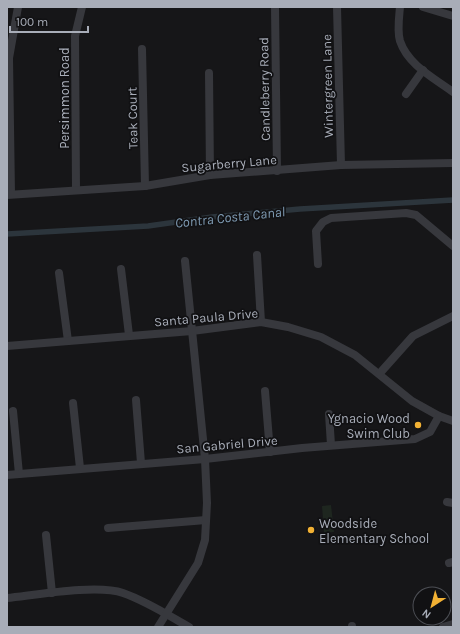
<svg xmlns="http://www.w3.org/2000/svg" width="460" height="634" font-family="Karla,sans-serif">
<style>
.green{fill:#1e261f}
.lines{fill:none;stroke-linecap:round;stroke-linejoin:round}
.canal{stroke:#2c353c;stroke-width:5.5}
.minor{stroke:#37383d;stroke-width:8}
.poi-dot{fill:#f2b134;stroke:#111113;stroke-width:1.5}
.labels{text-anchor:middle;stroke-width:3.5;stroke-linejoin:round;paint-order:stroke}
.street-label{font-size:13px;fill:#a8adb8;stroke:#111113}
.poi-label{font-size:13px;fill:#a8adb8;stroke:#111113;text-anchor:end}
.water-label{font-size:14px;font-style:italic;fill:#7f9bb3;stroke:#111113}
</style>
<rect width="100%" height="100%" fill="#161618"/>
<!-- green -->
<polygon class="green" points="331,505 334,532 324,533 322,506"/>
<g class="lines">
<!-- canal -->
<polyline class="canal" points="7,234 148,226 212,217 300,209 453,200"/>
<!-- minor -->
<g class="minor">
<polyline points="275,7 277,171"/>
<polyline points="337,7 341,165"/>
<path d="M400,7c-1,11 -3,24 0,34 8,24 34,37 53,51"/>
<polyline points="423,7 453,16"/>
<polyline points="142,49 145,186"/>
<polyline points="209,73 210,175"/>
<polyline points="406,94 423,70"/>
<polyline points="76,190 75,36 82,7"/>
<polyline points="11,194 9,58 18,7"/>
<polyline points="7,195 145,186 210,175 341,165 453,163"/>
<polyline points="257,255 261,322"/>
<polyline points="318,264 316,231 323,222 331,218 406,213 416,215 453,246"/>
<polyline points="121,269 129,335"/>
<polyline points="59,273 68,341"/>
<polyline points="7,346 192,331 261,322 288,327 321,337 355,355 412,401 439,416 453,421"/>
<polyline points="380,373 413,336 453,316"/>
<polyline points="265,391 270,452"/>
<polyline points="136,400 141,463"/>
<polyline points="73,403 80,468"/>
<polyline points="13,411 19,474"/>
<polyline points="329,414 331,445"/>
<polyline points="7,475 205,459 302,448 415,439 430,432 439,416"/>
<polyline points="447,502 453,503"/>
<polyline points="108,528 206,520"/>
<polyline points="46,535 52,593"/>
<polyline points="449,563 453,562"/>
<path d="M7,598c29,-3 90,-14 116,-5 23,8 45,22 66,34"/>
<polyline points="352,626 352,627"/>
<polyline points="158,627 198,563 205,540 207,503 205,459 185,261"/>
<polyline points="443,627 453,624"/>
</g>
</g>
<!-- markers -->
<g class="poi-dot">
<circle cx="418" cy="425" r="4"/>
<circle cx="311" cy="530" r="4"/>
</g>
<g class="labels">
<!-- street labels -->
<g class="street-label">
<text transform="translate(327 86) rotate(-91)" y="5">Wintergreen Lane</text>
<text transform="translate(264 89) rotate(-91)" y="5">Candleberry Road</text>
<text transform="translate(64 98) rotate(-90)" y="5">Persimmon Road</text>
<text transform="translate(132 118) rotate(-91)" y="5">Teak Court</text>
<text transform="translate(229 163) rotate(-5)" y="5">Sugarberry Lane</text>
<text transform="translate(206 317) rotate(-5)" y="5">Santa Paula Drive</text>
<text transform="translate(227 444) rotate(-5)" y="5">San Gabriel Drive</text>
</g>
<!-- poi labels -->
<g class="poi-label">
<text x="410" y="423">Ygnacio Wood<tspan x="410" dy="15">Swim Club</tspan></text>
<text x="319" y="528" text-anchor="start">Woodside<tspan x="319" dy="15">Elementary School</tspan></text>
</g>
<!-- water labels -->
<g class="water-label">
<text transform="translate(230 217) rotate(-6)" y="5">Contra Costa Canal</text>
</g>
</g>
<!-- border -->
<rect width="460" height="634" fill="none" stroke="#a8adb8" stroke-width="16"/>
<!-- north arrow -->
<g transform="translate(432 606) rotate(216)"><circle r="19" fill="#111113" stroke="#4d4f55"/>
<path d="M0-3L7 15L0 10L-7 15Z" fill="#f2b134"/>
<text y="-6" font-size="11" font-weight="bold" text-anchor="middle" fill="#a8adb8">N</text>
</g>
<!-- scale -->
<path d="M10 26v6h78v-6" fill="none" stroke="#a8adb8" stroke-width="2"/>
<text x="16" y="26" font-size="12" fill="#a8adb8" stroke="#111113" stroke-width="3" paint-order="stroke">100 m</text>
</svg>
